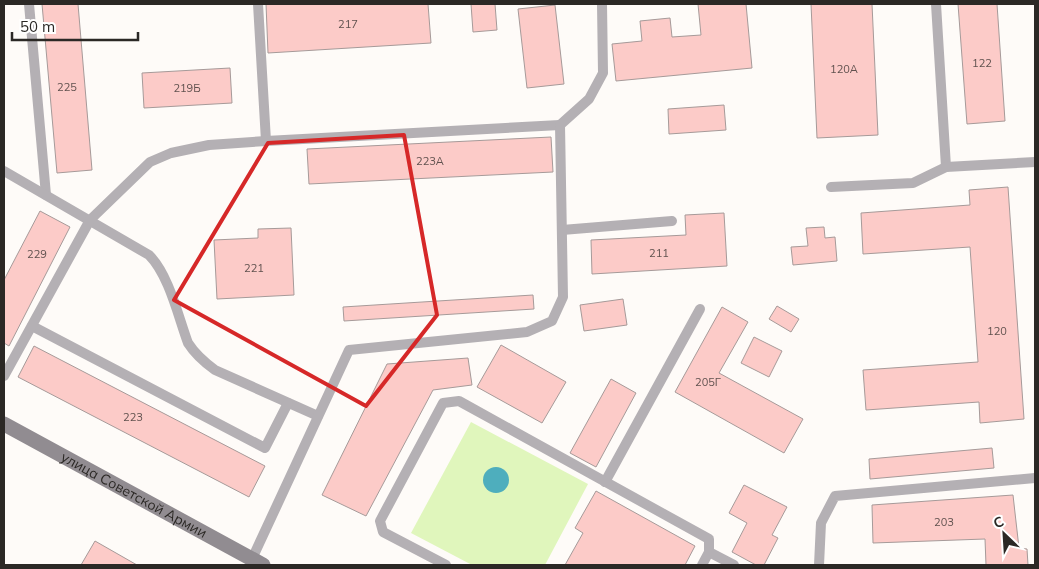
<svg xmlns="http://www.w3.org/2000/svg" width="1039" height="569" font-family="Mulish,sans-serif">
<style>
.green{fill:#e0f6bc}
.water{fill:#4eaebd}
.building{fill:#fccbc8;stroke:#a69a99}
.lines{fill:none;stroke-linecap:round;stroke-linejoin:round}
.service{stroke:#b4b0b4;stroke-width:10}
.secondary{stroke:#918c91;stroke-width:15}
.marked{fill:none;stroke:#d62828;stroke-width:4;stroke-linejoin:round}
.labels{text-anchor:middle;stroke-width:4;stroke-linejoin:round;paint-order:stroke}
.number-label{font-size:11px;fill:#5f514e}
.street-label{font-size:14px;fill:#2b2825;stroke:#fff}
</style>
<rect width="100%" height="100%" fill="#fefbf8"/>
<!-- green -->
<polygon class="green" points="471,422 588,484 545,565 472,565 411,533"/>
<!-- water -->
<circle class="water" cx="496" cy="480" r="13"/>
<!-- building -->
<g class="building">
<polygon points="42,4 78,4 92,170 57,173"/>
<polygon points="266,4 428,4 431,43 268,53"/>
<polygon points="471,4 495,4 497,30 473,32"/>
<polygon points="698,4 746,4 752,68 616,81 612,44 642,41 640,21 670,18 672,37 701,35"/>
<polygon points="811,4 872,4 878,135 817,138"/>
<polygon points="958,4 997,4 1005,121 967,124"/>
<polygon points="555,5 564,84 527,88 518,9"/>
<polygon points="230,68 232,103 144,108 142,73"/>
<polygon points="724,105 726,130 669,134 668,109"/>
<polygon points="551,137 553,172 309,184 307,149"/>
<polygon points="1008,187 1024,419 980,423 979,402 866,410 863,370 978,362 970,247 863,254 861,213 970,205 969,190"/>
<polygon points="40,211 70,227 9,346 4,343 4,280"/>
<polygon points="724,213 727,266 592,274 591,240 686,235 685,215"/>
<polygon points="824,227 825,238 835,237 837,261 793,265 791,247 808,246 806,228"/>
<polygon points="291,228 294,295 217,299 214,240 258,238 258,229"/>
<polygon points="533,295 534,309 344,321 343,307"/>
<polygon points="623,299 627,325 584,331 580,305"/>
<polygon points="777,306 799,319 791,332 769,319"/>
<polygon points="722,307 748,322 719,373 803,419 784,453 675,392"/>
<polygon points="754,337 782,351 769,377 741,363"/>
<polygon points="501,345 566,382 542,423 477,387"/>
<polygon points="34,346 265,466 249,497 18,377"/>
<polygon points="468,358 472,385 433,390 366,516 322,495 387,364"/>
<polygon points="611,379 636,393 596,467 570,453"/>
<polygon points="992,448 994,468 870,479 869,459"/>
<polygon points="744,485 787,507 772,535 778,538 764,565 756,565 732,552 747,523 729,513"/>
<polygon points="596,491 695,546 685,565 565,565 583,533 575,528"/>
<polygon points="1013,495 1019,548 1027,549 1028,565 986,565 985,539 873,543 872,505"/>
<polygon points="95,541 137,565 81,565"/>
</g>
<g class="lines">
<!-- service -->
<g class="service">
<polyline points="29,4 46,195"/>
<polyline points="258,4 266,141"/>
<polyline points="936,4 946,167"/>
<path d="M4,171l145,84c20,20 29,61 39,88 7,11 16,19 27,27l103,46"/>
<polyline points="831,187 913,183 946,167 1035,162"/>
<polyline points="562,230 672,221"/>
<polyline points="32,326 265,448 288,403"/>
<polyline points="4,376 90,220 150,162 171,153 209,145 266,141 560,125"/>
<polyline points="605,482 700,309"/>
<polyline points="252,559 349,350 527,332 552,321 563,297 560,125 589,99 603,73 602,4"/>
<polyline points="446,565 383,532 380,521 443,403 459,401 709,539 709,552"/>
<polyline points="702,565 709,552 734,565"/>
<polyline points="819,565 821,523 835,496 1035,478"/>
</g>
<!-- secondary -->
<path class="secondary" id="s1" d="M4,424l259,141"/>
</g>
<!-- marked area -->
<path class="marked" d="M404,135l33,180 -71,91 -192,-106 94,-157z"/>
<g class="labels">
<!-- number labels -->
<g class="number-label">
<text x="348" y="28">217</text>
<text x="982" y="67">122</text>
<text x="844" y="73">120А</text>
<text x="67" y="91">225</text>
<text x="187" y="92">219Б</text>
<text x="430" y="165">223А</text>
<text x="659" y="257">211</text>
<text x="37" y="258">229</text>
<text x="254" y="272">221</text>
<text x="997" y="335">120</text>
<text x="708" y="386">205Г</text>
<text x="133" y="421">223</text>
<text x="944" y="526">203</text>
</g>
<!-- street labels -->
<g class="street-label">
<text dy="5" stroke="none"><textPath href="#s1" startOffset="148">улица Советской Армии</textPath></text>
</g>
</g>
<!-- border -->
<rect width="1039" height="569" fill="none" stroke="#2b2825" stroke-width="10"/>
<!-- north arrow -->
<g transform="translate(1004 534) rotate(335)" stroke="#ffffff" stroke-width="4" paint-order="stroke">
<path d="M0-4L9 19L0 12L-9 19Z" fill="#2b2825"/>
<text y="-8" font-size="14" font-weight="bold" text-anchor="middle" fill="#2b2825">С</text>
</g>
<!-- scale -->
<path d="M12 32v8h126v-8" fill="none" stroke="#2b2825" stroke-width="2.5"/>
<text x="20" y="32" font-size="15" fill="#2b2825" stroke="#ffffff" stroke-width="4" paint-order="stroke">50 m</text>
</svg>
